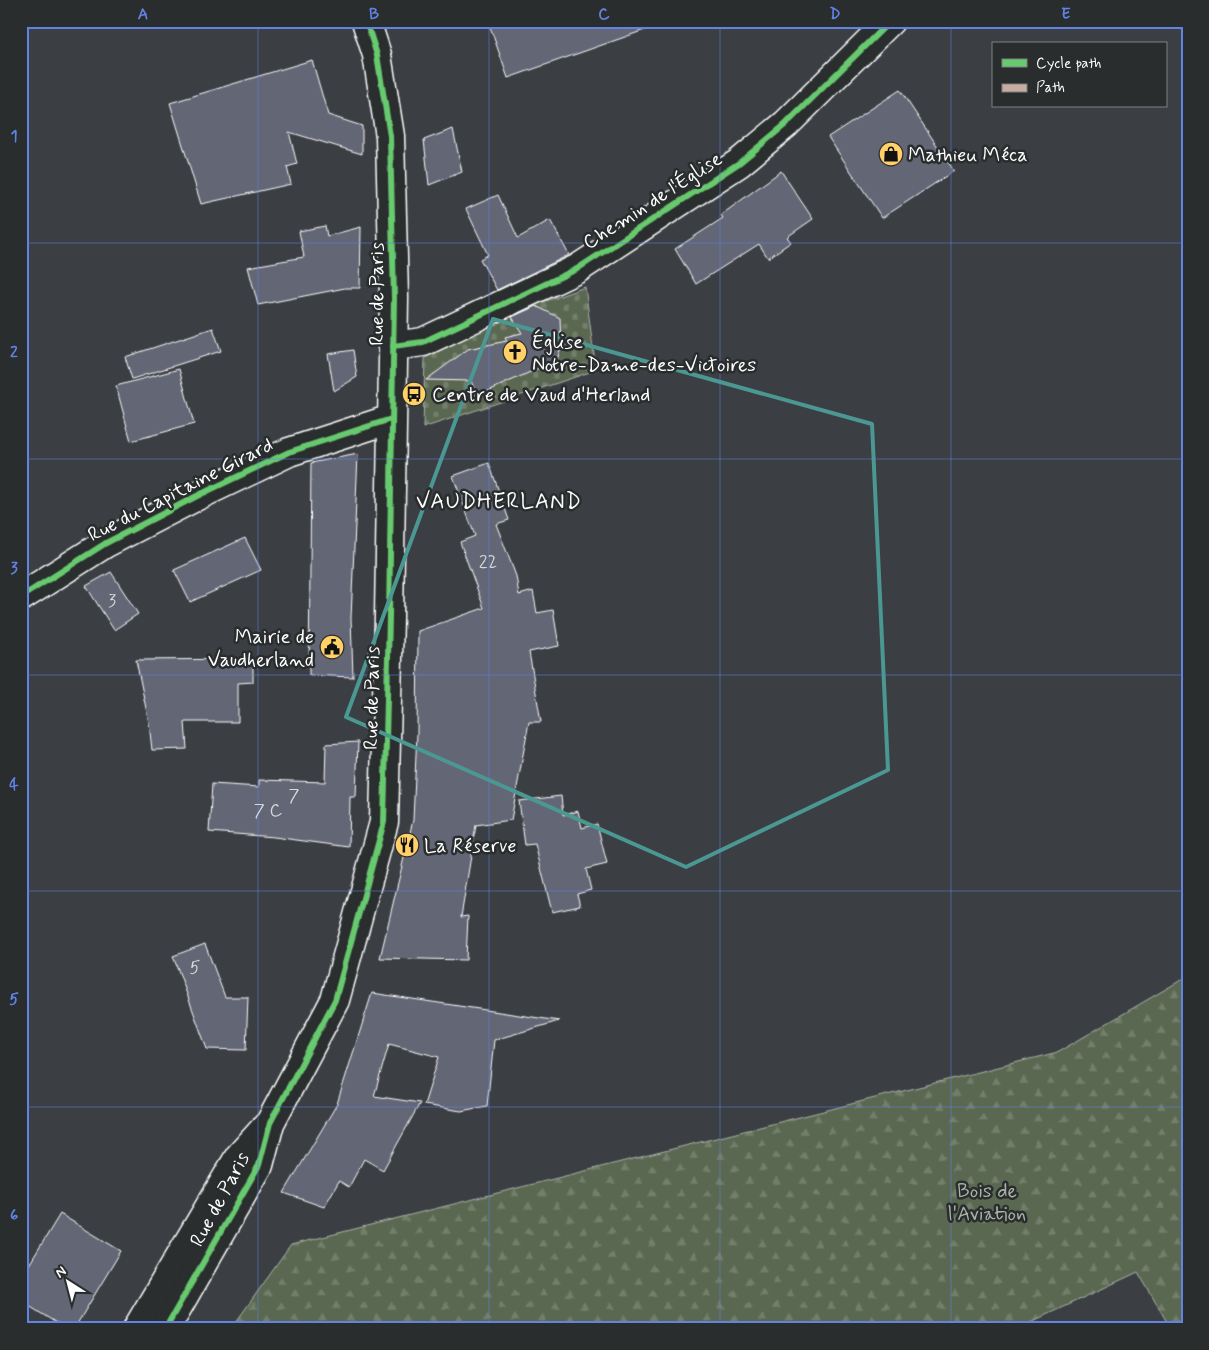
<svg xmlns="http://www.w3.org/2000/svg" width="1209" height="1350" font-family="Mynerve,sans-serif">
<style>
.forest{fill:url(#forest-firs);stroke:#acb4a8}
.cemetery{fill:url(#cemetery-stones);stroke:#acb4a8}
.building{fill:#626675;stroke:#fff}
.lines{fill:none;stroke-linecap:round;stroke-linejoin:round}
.minor-casing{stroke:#fff;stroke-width:31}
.minor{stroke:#2a2d2e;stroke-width:28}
.quiet{stroke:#c7aca2;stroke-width:5;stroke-dasharray:10 5;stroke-linecap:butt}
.cycleway-casing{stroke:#2a2d2e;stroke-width:9}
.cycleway{stroke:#67ca6e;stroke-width:6}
.marked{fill:none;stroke:#4b9892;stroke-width:4;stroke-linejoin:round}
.grid{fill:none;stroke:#6183e4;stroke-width:1;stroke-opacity:0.55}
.labels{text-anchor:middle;stroke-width:5;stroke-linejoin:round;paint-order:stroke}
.number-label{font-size:18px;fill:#d8d9dc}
.poi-label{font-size:20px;fill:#fff;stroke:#2a2d2e;text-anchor:start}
.street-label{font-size:20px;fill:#fff;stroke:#2a2d2e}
.park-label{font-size:20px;fill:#acb4a8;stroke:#2a2d2e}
.quarter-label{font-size:22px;letter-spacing:1px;fill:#fff;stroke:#2a2d2e}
.neatline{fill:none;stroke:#6183e4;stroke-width:2}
.grid-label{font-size:16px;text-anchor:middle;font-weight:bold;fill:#6183e4}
</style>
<defs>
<pattern id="forest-firs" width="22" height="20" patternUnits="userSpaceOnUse" patternTransform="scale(1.25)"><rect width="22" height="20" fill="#5a6851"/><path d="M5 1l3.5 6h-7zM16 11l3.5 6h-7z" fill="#737f6b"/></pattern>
<pattern id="cemetery-stones" width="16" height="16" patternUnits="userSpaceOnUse" patternTransform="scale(1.25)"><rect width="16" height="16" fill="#5a6851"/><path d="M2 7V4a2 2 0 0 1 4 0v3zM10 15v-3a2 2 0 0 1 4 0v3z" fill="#737f6b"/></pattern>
</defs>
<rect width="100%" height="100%" fill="#3b3e43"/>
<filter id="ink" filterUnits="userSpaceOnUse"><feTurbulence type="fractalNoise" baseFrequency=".02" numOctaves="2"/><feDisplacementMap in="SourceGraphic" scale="10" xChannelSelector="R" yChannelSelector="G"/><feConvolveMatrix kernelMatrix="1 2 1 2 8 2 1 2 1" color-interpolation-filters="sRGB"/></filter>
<g filter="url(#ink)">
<!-- forest -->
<polygon class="forest" points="1188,976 1188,1329 1171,1329 1138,1272 1016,1329 231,1329 291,1245 1058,1052"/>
<!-- cemetery -->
<polygon class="cemetery" points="585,287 596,370 423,428 425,358 521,310"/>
<!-- building -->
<g class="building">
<polygon points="488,21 658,21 659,25 508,78"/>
<polygon points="312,60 328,115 362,126 362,154 289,132 297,164 287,167 291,184 201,204 170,103"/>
<polygon points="900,90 954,171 882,218 828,137"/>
<polygon points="453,129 462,172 429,185 424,140"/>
<polygon points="781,171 813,219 787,237 791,242 768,258 759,244 696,284 675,249 723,218 721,215"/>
<polygon points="498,195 518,238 550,220 569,255 497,290 480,259 488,255 466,209"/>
<polygon points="325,226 327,236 361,227 360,288 345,288 258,305 248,267 304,257 299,231"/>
<polygon points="536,306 560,318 561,346 557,360 477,396 471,381 426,380 468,349 507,341 505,337 522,333 512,317"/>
<polygon points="213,328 221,351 132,379 125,357"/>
<polygon points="353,350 357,377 334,391 328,354"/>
<polygon points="179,369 194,424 131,441 116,386"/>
<polygon points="358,454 351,618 353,677 309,675 311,463"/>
<polygon points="489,463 509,520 496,524 516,576 519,595 533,591 537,613 553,610 559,646 529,652 541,722 529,722 511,820 476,825 461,917 468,916 466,960 380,958 413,820 417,733 418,631 484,608 460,542 475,536 453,476"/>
<polygon points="245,538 261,570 190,602 174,570"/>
<polygon points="111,572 138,614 114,630 86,586"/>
<polygon points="253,659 253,682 238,683 238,722 185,722 187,749 152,750 149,723 136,660"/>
<polygon points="358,742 356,797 350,797 349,847 274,837 209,832 212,784 259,787 259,780 325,782 326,744"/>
<polygon points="561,796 563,815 578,811 582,828 597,824 607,864 586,869 591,890 577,894 580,906 552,912 535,844 525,845 519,801"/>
<polygon points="205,944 225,997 248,997 246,1050 207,1049 173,956"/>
<polygon points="372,993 559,1021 494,1040 487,1106 461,1111 424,1105 439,1057 389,1044 374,1096 420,1103 383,1170 364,1159 349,1187 339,1181 324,1207 284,1193 337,1104"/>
<polygon points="60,1214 121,1251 74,1329 66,1329 21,1301 21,1278"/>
</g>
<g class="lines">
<!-- minor casing -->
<g class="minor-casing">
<g id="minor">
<polyline points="393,346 423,342 577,269 739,163 786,124 890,21"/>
<polyline points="21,597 106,543 197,496 289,452 391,419"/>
<polyline points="137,1329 239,1157 267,1126"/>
<polyline points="165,1329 259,1165 270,1123 335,1000 384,822 389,617 394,298 390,136 377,55 366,21"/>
</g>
</g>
<!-- minor -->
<use href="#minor" class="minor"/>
<!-- quiet -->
<polyline class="quiet" points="1179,21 1188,34"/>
<!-- cycleway casing -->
<g class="cycleway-casing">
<g id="cycleway">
<polyline points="393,346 423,342 577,269 739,163 786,124 890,21"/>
<polyline points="21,597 106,543 197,496 289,452 391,419"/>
<polyline points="165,1329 259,1165 270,1123 335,1000 384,822 389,617 394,298 390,136 377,55 366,21"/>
</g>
</g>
<!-- cycleway -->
<use href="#cycleway" class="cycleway"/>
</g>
</g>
<!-- marked area -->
<path class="marked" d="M493,319l379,105 16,346 -202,97 -340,-150z"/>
<!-- grid -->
<path class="grid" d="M258,21v1308M489,21v1308M720,21v1308M951,21v1308M21,243h1167M21,459h1167M21,675h1167M21,891h1167M21,1107h1167"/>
<!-- icons -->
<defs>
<g id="shop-disc" transform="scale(1.25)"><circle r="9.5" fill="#ffd166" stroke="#2a2d2e"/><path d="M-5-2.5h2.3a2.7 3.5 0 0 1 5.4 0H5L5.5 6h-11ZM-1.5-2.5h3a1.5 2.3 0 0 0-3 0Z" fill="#111"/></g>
<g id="church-disc" transform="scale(1.25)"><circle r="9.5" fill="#ffd166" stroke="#2a2d2e"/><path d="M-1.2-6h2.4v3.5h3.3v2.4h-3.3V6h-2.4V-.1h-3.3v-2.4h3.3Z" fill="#111"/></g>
<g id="bus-disc" transform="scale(1.25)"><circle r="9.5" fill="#ffd166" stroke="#2a2d2e"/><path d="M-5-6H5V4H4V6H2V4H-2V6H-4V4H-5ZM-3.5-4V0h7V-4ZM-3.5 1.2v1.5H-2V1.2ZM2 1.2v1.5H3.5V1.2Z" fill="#111"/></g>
<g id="civic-disc" transform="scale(1.25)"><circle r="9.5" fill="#ffd166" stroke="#2a2d2e"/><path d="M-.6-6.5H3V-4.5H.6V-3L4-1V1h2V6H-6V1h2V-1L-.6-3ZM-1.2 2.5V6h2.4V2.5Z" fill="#111"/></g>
<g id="restaurant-disc" transform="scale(1.25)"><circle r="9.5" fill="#ffd166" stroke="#2a2d2e"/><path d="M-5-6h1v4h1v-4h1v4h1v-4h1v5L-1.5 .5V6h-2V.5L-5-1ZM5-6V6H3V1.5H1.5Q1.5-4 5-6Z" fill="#111"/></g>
</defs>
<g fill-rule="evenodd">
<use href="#shop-disc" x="891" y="154"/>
<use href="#church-disc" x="515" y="352"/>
<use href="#bus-disc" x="414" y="394"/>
<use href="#civic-disc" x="332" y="647"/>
<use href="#restaurant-disc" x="407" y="845"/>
</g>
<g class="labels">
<!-- number labels -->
<g class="number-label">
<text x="488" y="567">22</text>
<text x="112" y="606">3</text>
<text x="294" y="801">7</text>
<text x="268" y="816">7 C</text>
<text x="195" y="973">5</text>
</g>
<!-- poi labels -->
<g class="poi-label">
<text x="908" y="161">Mathieu Méca</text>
<text x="532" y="348">Église<tspan x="532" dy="23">Notre-Dame-des-Victoires</tspan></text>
<text x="432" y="401">Centre de Vaud d'Herland</text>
<text x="314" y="643" text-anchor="end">Mairie de<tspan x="314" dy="23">Vaudherland</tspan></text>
<text x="424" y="852">La Réserve</text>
</g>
<!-- street labels -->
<g class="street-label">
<text transform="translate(652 200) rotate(-33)" y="7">Chemin de l'Église</text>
<text transform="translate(376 294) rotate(-90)" y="7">Rue de Paris</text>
<text transform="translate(180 489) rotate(-27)" y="7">Rue du Capitaine Girard</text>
<text transform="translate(371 698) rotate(-89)" y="7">Rue de Paris</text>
<text transform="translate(219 1199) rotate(-62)" y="7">Rue de Paris</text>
</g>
<!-- park labels -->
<g class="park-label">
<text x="987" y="1197">Bois de<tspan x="987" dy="23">l'Aviation</tspan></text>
</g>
<!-- quarter labels -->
<g class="quarter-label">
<text x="499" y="508">VAUDHERLAND</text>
</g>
</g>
<!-- margin -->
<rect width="1209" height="1350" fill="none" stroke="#2a2d2e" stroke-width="55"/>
<!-- legend -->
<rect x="992" y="42" width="175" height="65" fill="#2a2d2e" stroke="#7f8182"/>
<rect x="1002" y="59" width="25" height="8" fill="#67ca6e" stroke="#7f8182"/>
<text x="1036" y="68" font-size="15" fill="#ffffff">Cycle path</text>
<rect x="1002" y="84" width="25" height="8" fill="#c7aca2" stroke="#7f8182"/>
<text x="1036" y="92" font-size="15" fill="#ffffff">Path</text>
<!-- north arrow -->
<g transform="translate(68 1282) rotate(324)" stroke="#2a2d2e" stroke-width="4" paint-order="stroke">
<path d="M0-4L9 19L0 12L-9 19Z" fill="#ffffff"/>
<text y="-8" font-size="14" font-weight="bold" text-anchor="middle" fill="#ffffff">N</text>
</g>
<rect x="28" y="28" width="1154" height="1294" class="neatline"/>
<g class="grid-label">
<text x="143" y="19">A</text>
<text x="374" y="19">B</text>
<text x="604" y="19">C</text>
<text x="835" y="19">D</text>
<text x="1066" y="19">E</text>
<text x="14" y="141">1</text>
<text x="14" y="357">2</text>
<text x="14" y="573">3</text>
<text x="14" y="789">4</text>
<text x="14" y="1004">5</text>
<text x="14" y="1220">6</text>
</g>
</svg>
